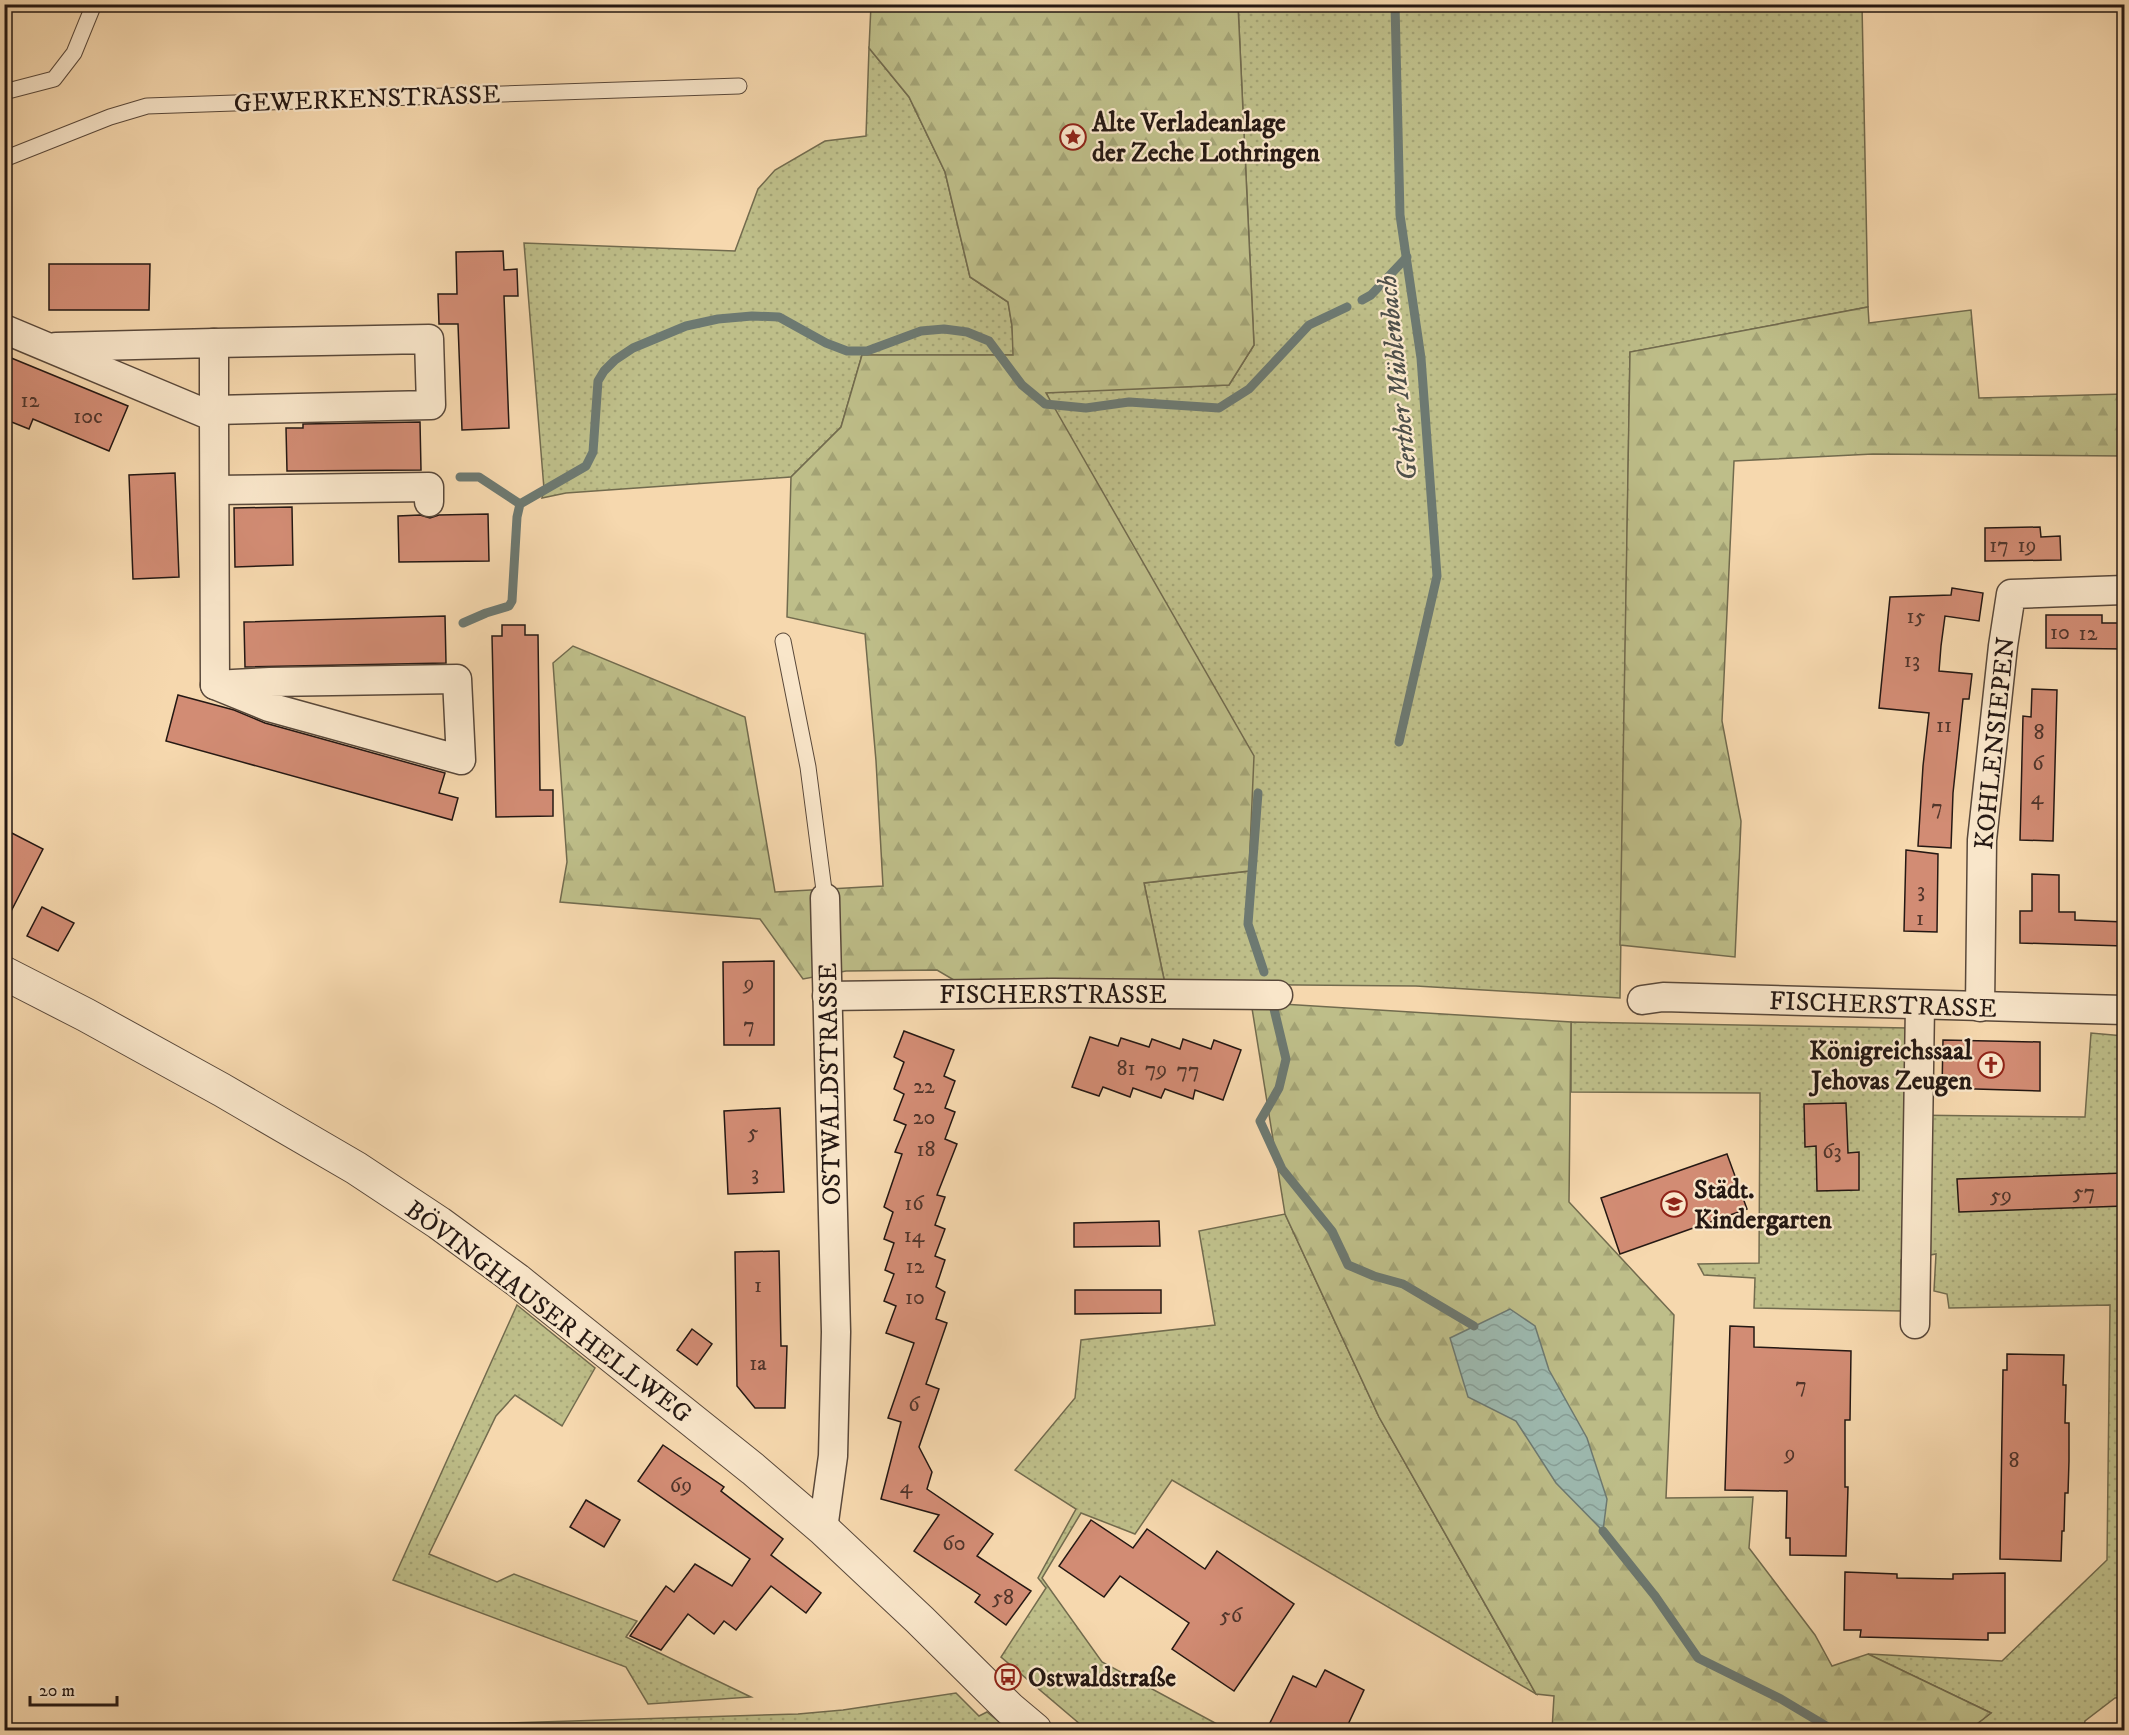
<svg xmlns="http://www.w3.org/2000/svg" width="2129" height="1735" font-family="'IM FELL DW Pica',serif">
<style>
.grass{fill:url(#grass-dots);stroke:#726b4e;stroke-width:1.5}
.forest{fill:url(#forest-firs);stroke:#726b4e;stroke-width:1.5}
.water{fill:url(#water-waves);stroke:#6d7971;stroke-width:1.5}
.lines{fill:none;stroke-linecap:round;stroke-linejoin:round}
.stream{stroke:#6d7971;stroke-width:9}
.building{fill:#d28c74;stroke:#251813;stroke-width:1.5}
.service-casing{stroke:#59483a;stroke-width:17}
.minor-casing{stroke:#59483a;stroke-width:31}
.tertiary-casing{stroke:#59483a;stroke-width:35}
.service{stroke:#f9e6ca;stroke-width:15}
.minor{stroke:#f9e6ca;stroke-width:28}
.tertiary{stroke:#f9e6ca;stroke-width:33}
.labels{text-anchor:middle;stroke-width:4.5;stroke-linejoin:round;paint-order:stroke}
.number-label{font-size:22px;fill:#50352b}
.street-label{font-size:26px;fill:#251813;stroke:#f9e6ca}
.poi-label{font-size:26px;font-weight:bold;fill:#251813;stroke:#f9e6ca;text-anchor:start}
.water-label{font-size:27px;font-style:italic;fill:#4f504a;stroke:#f9e6ca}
</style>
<defs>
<pattern id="grass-dots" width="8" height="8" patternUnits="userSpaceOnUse" patternTransform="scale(1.5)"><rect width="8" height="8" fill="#bebe89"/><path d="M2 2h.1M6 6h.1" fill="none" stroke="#a3a375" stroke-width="1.8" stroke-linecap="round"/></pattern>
<pattern id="forest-firs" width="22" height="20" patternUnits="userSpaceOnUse" patternTransform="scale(1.5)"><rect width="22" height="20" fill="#bebe89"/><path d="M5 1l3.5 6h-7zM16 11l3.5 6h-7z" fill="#a3a375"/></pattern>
<pattern id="water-waves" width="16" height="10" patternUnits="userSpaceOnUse" patternTransform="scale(1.5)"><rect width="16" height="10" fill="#9db9af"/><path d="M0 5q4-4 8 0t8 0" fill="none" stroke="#879e96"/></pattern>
</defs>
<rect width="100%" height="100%" fill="#f6d8ae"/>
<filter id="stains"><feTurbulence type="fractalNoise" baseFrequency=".00333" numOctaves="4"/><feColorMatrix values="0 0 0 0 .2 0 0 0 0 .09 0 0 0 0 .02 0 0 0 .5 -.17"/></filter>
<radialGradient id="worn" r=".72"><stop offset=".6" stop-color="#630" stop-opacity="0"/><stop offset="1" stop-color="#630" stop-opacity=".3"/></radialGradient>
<!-- grass -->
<g class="grass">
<polygon points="1238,5 1862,5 1868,307 1630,352 1620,998 1416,986 1165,984 1144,883 1249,871 1046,392 1229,385 1254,345"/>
<polygon points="869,48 909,97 945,172 970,277 1008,302 1012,326 1014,355 862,355 841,427 791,477 566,493 542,498 544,489 524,243 735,251 758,189 775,170 825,141 866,136"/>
<polygon points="1571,1022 1908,1028 1904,1115 2085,1117 2091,1033 2124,1036 2124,1697 2115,1698 2085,1721 2083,1730 1969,1730 1991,1713 1868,1654 2002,1661 2107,1560 2110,1305 1949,1308 1947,1294 1934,1291 1936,1254 1901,1260 1901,1311 1754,1308 1755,1278 1704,1275 1698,1264 1759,1263 1760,1093 1571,1092"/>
<polygon points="1285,1214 1379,1417 1536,1694 1172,1480 1135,1534 1081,1513 1042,1578 1102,1662 1228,1730 1087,1730 1001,1657 1046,1588 1038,1578 1076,1509 1015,1470 1075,1398 1081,1340 1215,1325 1199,1231"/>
<polygon points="517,1305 595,1368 562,1426 515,1395 496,1416 429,1554 497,1582 514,1574 637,1621 626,1637 751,1697 648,1704 626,1667 393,1580"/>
<polygon points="956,1693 979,1716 987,1712 1009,1730 284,1730 798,1714 843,1710"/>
</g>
<!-- forest -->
<g class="forest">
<polygon points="871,5 1238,5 1254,345 1229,385 1046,393 1254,756 1249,871 1144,883 1165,984 964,986 937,970 846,971 803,979 760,919 560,902 567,862 553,663 573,646 745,717 775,892 883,886 876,761 865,634 787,617 791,477 841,427 862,355 1013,355 1012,326 1008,302 970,277 945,172 909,97 869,48"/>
<polygon points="1868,307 1869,323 1971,310 1979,398 2124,394 2124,456 1873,454 1734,461 1722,721 1741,821 1735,957 1620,945 1630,352"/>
<polygon points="1251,1002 1571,1022 1569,1202 1674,1315 1666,1498 1753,1497 1749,1548 1815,1635 1832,1666 1868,1654 1991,1713 1969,1730 1552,1730 1554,1696 1536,1694 1379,1417 1285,1214"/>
</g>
<!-- water -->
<polygon class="water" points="1510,1309 1535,1326 1549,1370 1587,1438 1607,1499 1603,1531 1556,1483 1516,1421 1468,1397 1450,1338"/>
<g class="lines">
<!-- stream -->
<g class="stream">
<polyline points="1395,4 1400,215 1421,358 1437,576 1399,742"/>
<polyline points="1362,300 1371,295 1407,257"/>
<polyline points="460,477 479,477 520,504"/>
<polyline points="463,623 486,613 509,606 512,601 517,517 520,504 586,466 593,452 598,381 604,371 615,360 633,348 686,326 718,319 752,316 779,317 826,343 847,351 867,351 921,331 944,329 967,332 989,341 1022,385 1045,404 1086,408 1129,402 1219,408 1249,389 1309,325 1347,307"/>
<polyline points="1258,793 1248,924 1264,972"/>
<polyline points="1274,1009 1286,1059 1279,1088 1260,1121 1282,1169 1332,1231 1348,1265 1374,1276 1403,1284 1474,1326"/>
<polyline points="1603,1531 1655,1596 1698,1658 1781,1699 1833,1730"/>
</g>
</g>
<!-- building -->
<g class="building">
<polygon points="503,251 504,270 517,269 518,296 504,296 509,428 462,430 458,324 439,324 438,294 457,294 456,252"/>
<polygon points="49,264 150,264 149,310 49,310"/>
<polygon points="4,355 128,406 109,451 33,419 29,429 4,419"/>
<polygon points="420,422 421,470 287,471 286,428 303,428 303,424"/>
<polygon points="175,473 179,577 133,579 129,475"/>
<polygon points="292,507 293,565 235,567 234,508"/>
<polygon points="488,514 489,561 399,562 398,516 420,515 430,518 439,515"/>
<polygon points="2040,527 2041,537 2060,536 2061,560 1985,561 1985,528"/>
<polygon points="1952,588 1983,593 1979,621 1945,616 1941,646 1939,671 1972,674 1969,699 1963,699 1953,793 1951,848 1918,846 1923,766 1929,713 1879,708 1890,597 1951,595"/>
<polygon points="2046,615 2102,615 2102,623 2124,623 2124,649 2046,648"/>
<polygon points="445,616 446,663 245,667 244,622"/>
<polygon points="502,625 525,625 525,635 538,635 540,790 553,790 553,816 496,817 492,636 502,636"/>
<polygon points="2032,689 2057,690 2053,841 2020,840 2023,716 2031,717"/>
<polygon points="178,695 234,710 265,723 445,773 439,793 458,798 452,820 166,741"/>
<polygon points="4,829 43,849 4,925"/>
<polygon points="1906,850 1938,854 1937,932 1904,931"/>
<polygon points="2032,874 2059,875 2059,912 2075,912 2075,920 2124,922 2124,946 2020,943 2020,911 2032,911"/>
<polygon points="42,907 74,923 58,951 27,936"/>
<polygon points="774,961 774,1045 724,1045 723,962"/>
<polygon points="904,1031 954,1050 944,1076 955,1081 945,1108 955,1112 945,1139 957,1144 937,1195 945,1197 935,1225 945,1229 935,1256 945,1260 936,1287 945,1292 936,1319 947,1323 926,1384 939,1389 919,1447 932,1472 927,1489 993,1534 977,1556 1031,1591 1006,1625 975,1602 980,1595 914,1551 939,1515 881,1499 901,1422 888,1418 914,1343 886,1333 896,1306 884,1301 894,1274 885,1270 894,1243 884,1239 893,1212 884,1207 902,1154 895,1152 906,1125 894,1120 904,1094 894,1089 904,1062 894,1057"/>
<polygon points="1090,1037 1118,1046 1121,1038 1149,1047 1152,1039 1180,1049 1183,1039 1211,1049 1214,1040 1241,1050 1223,1100 1195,1090 1193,1099 1165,1089 1161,1098 1133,1088 1130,1097 1103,1087 1099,1096 1072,1087"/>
<polygon points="1943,1040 2040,1042 2040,1091 1942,1088"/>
<polygon points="1846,1103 1848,1153 1859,1152 1859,1190 1817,1191 1816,1146 1805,1147 1804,1104"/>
<polygon points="780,1108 784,1192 728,1194 724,1111"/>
<polygon points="1727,1154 1747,1209 1620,1254 1601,1198"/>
<polygon points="2124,1173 2124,1206 1959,1212 1957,1179"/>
<polygon points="1159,1221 1160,1246 1074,1247 1074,1223"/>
<polygon points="779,1251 781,1346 787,1346 785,1408 755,1408 737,1386 735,1252"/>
<polygon points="1075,1290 1161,1290 1161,1313 1075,1314"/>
<polygon points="1730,1326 1754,1327 1754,1347 1851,1351 1850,1420 1845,1420 1845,1487 1848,1487 1846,1556 1790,1555 1790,1538 1786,1538 1787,1491 1725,1490"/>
<polygon points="692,1329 712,1344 697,1365 677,1350"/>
<polygon points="2007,1354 2064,1355 2063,1385 2066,1385 2065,1423 2069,1423 2069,1461 2068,1493 2065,1493 2064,1531 2062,1531 2061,1561 2000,1559 2003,1370 2007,1370"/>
<polygon points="663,1445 724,1487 721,1491 783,1539 771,1555 821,1593 806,1613 771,1586 736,1630 724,1621 714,1634 688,1614 661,1650 630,1636 666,1586 674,1592 695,1564 732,1586 750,1559 638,1481"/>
<polygon points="586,1500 620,1520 604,1547 570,1527"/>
<polygon points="1091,1520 1133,1548 1147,1529 1205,1569 1217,1551 1294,1604 1234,1691 1172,1649 1189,1623 1120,1576 1104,1597 1059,1566"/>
<polygon points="1845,1572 1897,1574 1897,1578 1953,1579 1953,1574 2005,1573 2005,1633 1988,1633 1988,1640 1860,1637 1861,1630 1844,1630"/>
<polygon points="1325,1670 1364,1690 1345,1731 1266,1731 1293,1676 1316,1687"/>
</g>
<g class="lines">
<!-- service casing -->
<g class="service-casing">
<g id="service">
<polyline points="4,92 54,79 74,53 94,4"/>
<polyline points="4,159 110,117 147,106 739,86"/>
<polyline points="783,641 808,767 825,898"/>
</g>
</g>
<!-- minor casing -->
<g class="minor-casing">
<g id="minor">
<polyline points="4,329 214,417 215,685"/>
<polyline points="56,347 214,343 214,417"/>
<polyline points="214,410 431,405 429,339 214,343"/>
<polyline points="215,490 429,487 429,502"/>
<polygon points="457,679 461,760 269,707 215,685 270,682"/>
<polyline points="827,996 1053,993 1278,995"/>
<polyline points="1642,1000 1663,997 2124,1010"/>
<polyline points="1980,1007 1982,840 2003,646 2011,594 2124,590"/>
<polyline points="1915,1324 1920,1005"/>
<polyline points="823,1529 833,1456 836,1332 825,898"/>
</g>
</g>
<!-- tertiary casing -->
<g class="tertiary-casing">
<polyline id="tertiary" points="4,973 86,1015 222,1090 356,1168 439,1223 517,1280 753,1469 823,1529 920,1620 1010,1709 1035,1730"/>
</g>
<!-- service -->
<use href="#service" class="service"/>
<!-- minor -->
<use href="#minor" class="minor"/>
<!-- tertiary -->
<use href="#tertiary" class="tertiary"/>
</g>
<!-- icons -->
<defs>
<g id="sight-ring" transform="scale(1.35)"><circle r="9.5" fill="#f9e6ca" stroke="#8f2418" stroke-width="1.5"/><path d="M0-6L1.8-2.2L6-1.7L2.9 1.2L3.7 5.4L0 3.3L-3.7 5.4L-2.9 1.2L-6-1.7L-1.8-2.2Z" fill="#8f2418"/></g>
<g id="church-ring" transform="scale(1.35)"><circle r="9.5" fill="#f9e6ca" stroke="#8f2418" stroke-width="1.5"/><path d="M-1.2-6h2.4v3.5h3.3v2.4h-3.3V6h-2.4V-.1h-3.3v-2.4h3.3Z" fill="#8f2418"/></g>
<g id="school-ring" transform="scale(1.35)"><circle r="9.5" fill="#f9e6ca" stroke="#8f2418" stroke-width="1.5"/><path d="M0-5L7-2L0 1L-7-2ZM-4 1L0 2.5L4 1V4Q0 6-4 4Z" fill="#8f2418"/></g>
<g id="bus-ring" transform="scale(1.35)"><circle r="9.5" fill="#f9e6ca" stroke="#8f2418" stroke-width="1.5"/><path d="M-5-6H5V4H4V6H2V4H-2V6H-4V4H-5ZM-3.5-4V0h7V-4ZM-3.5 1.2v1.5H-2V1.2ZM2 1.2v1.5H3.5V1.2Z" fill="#8f2418"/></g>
</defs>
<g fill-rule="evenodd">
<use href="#sight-ring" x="1073" y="137"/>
<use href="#church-ring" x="1991" y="1065"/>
<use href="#school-ring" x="1674" y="1204"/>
<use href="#bus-ring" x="1008" y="1677"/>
</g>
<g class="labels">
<!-- number labels -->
<g class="number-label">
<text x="30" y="407">12</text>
<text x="88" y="423">10c</text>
<text x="1999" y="552">17</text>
<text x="2027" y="552">19</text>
<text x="1916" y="623">15</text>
<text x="2060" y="639">10</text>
<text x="2088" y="640">12</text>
<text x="1912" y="667">13</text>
<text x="1944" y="732">11</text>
<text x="2039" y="739">8</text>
<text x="2038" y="770">6</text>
<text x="2037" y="804">4</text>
<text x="1937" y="814">7</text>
<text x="1921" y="897">3</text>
<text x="1920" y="925">1</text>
<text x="749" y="990">9</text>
<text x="749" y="1032">7</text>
<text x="1126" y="1075">81</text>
<text x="1156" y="1076">79</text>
<text x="1188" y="1077">77</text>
<text x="924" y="1093">22</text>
<text x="924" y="1124">20</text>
<text x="753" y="1139">5</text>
<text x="926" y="1156">18</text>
<text x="1832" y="1158">63</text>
<text x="755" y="1180">3</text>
<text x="2084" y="1199">57</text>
<text x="2001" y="1202">59</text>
<text x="914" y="1210">16</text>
<text x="914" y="1242">14</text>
<text x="915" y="1273">12</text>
<text x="758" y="1292">1</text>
<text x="915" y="1304">10</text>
<text x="758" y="1370">1a</text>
<text x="1801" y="1392">7</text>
<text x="914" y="1411">6</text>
<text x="1790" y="1460">9</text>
<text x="2014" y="1467">8</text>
<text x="681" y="1492">69</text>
<text x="906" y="1493">4</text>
<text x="954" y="1550">60</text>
<text x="1003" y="1604">58</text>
<text x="1231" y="1622">56</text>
</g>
<!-- street labels -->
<g class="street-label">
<text transform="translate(367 98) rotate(-2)" y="9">GEWERKENSTRASSE</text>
<text transform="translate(1994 743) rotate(-84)" y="9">KOHLENSIEPEN</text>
<text x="1053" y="1003">FISCHERSTRASSE</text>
<text transform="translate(1883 1004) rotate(2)" y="9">FISCHERSTRASSE</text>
<text transform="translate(829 1084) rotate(-91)" y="9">OSTWALDSTRASSE</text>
<text transform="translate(549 1311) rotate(37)" y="9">BÖVINGHAUSER HELLWEG</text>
</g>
<!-- poi labels -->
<g class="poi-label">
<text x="1092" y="131">Alte Verladeanlage<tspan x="1092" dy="30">der Zeche Lothringen</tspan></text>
<text x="1972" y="1059" text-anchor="end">Königreichssaal<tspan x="1972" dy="30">Jehovas Zeugen</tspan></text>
<text x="1694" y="1198">Städt.<tspan x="1694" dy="30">Kindergarten</tspan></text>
<text x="1028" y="1686">Ostwaldstraße</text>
</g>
<!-- water labels -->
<g class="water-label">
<text transform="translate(1397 378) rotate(-96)" y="9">Gerther Mühlenbach</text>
</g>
</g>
<!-- margin -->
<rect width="2129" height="1735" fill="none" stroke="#f6d8ae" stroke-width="24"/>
<rect x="6" y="6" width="2117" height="1723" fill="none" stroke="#251813" stroke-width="3"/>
<rect x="12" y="12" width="2105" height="1711" fill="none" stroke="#251813" stroke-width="1.5"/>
<!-- scale -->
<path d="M30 1696v9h87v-9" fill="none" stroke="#251813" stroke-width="3"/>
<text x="39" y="1696" font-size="18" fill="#251813" stroke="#f9e6ca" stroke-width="4.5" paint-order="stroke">20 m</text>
<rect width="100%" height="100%" filter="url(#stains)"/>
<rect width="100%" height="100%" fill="url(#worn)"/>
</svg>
